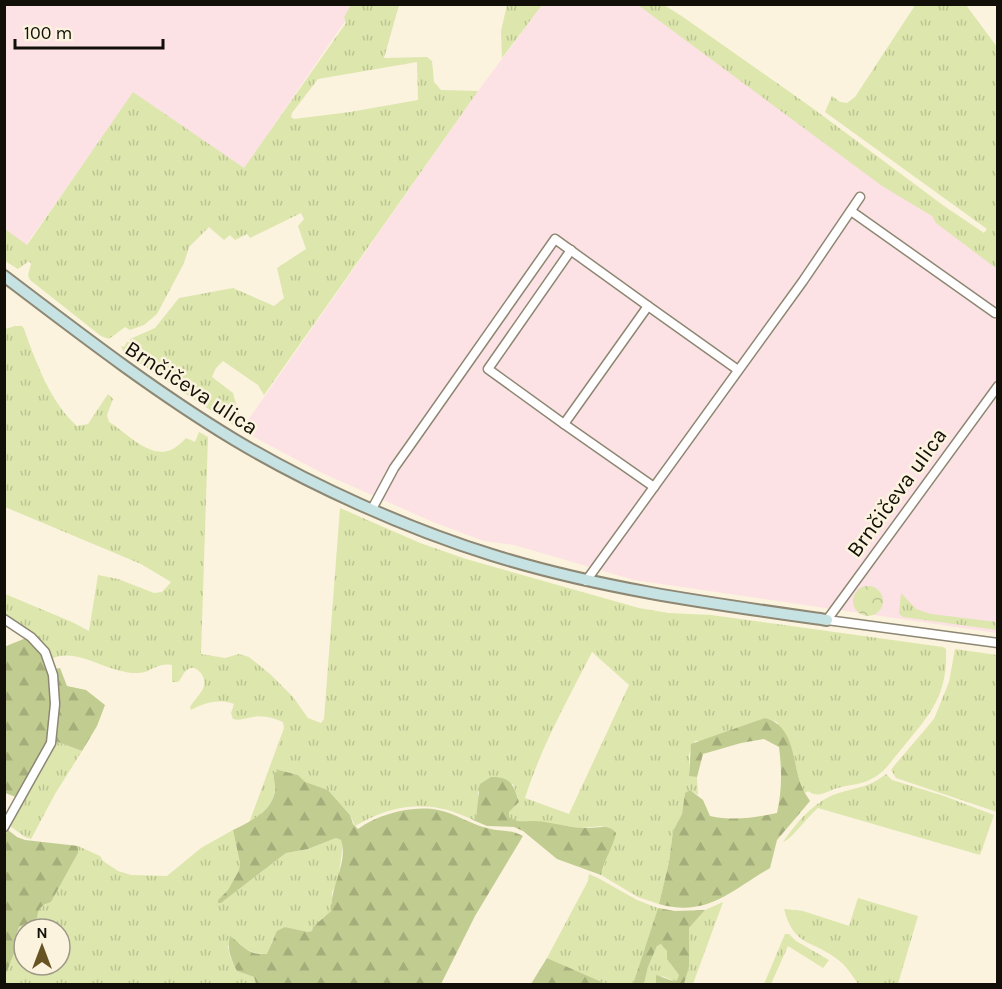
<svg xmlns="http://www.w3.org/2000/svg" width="1002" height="989" font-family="Karla,sans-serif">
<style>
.industrial{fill:#fde2e5}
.grass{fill:url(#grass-tufts);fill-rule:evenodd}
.forest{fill:url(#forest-firs)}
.park{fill:url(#park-crowns)}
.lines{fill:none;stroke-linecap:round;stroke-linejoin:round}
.street-casing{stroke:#8d8773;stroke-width:11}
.secondary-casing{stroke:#8d8773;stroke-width:14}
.street{stroke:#fff;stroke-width:8}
.secondary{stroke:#c6e2e2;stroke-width:10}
.labels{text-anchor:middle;stroke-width:5;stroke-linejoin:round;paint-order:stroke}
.street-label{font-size:22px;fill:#110f08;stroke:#fbf3dd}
</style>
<defs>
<pattern id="grass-tufts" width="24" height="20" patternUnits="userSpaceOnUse" patternTransform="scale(1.5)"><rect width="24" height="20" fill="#dce6ad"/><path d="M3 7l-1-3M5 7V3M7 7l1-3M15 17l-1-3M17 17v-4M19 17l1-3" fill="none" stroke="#bcc493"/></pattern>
<pattern id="forest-firs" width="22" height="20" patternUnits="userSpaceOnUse" patternTransform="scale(1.5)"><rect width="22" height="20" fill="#c1cc90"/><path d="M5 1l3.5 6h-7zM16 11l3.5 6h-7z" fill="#a5ae7b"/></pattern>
<pattern id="park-crowns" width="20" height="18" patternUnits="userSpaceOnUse" patternTransform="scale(1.5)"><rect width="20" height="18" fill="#dce6ad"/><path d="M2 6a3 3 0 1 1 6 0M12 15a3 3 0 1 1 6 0" fill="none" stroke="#bcc493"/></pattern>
</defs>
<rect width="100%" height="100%" fill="#fbf3dd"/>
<!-- industrial -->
<g class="industrial">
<polygon points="5,5 356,5 244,169 133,93 26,245 5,232"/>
<polygon points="542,5 638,5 703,53 997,262 997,633 634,580 514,545 484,541 433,522 322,473 241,430 478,91"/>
</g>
<!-- grass -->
<g class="grass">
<path d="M351,5h48l-15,53 43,-1 5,4 2,21 7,8 37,1 -214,304 -6,-10 -35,-24 -7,7 -4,9 21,16 7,26 -4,8 -112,-74 -3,-7 3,1 3,-5h3v-3l25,-11 24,-30 54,-10 41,18 10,-8 -7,-30 29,-19 -8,-23 6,-7 -3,-6 -51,25 -3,-4 -12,6 -5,-5 -6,5 -15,-13 -20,20 -5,16 -27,51 -13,11 -14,5 -5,-3 -16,12 -8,-3 -71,-56 -2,-5 3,-11 -2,-3 -11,8 -13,-8v-32l22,16 106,-153 111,76 102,-145 -2,-6zM417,62l1,38 -68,12 -56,7 -3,-2 1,-4 26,-34z"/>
<polygon points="507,5 542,5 502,58 501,31"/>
<polygon points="638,5 664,5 683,17 811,107 944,206 984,233 987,229 825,112 832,96 840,102 847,103 855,97 914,7 912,5 966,5 997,47 997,269 936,223 932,216 882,186"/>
<path d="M15,326h7l2,3c12,33 26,73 53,97l11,-2 20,-30 5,5 -6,16 2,7c17,10 40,37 62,28 6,-3 11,-8 15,-12l9,4 4,-10 9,5 -7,217 24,4 14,-4 10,3 21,17 23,23 15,21 13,5 3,-4 16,-211 80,35 46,16 173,49 29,5 43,2 232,32 3,2c2,50 -19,68 -47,103 -8,9 -14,20 -26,26 -11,7 -23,6 -35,10 -12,3 -19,11 -30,3l-3,2 -4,-7 -11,-41 -13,-23 -12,-4 -62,23h-8l-6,13v21l8,2 1,18 -8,-5 -5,3 -3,21 -9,17 -4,31 -10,42 -21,-7 -37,-22 10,-31 4,-6 -13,-12 -21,2 -50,-7 -14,1 -8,-4v-6l10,-10 -6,-18 -35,8 1,7 -3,19 -3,2c-42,-21 -78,-17 -118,6l-5,-11 -22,-25 -24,-8 -6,-7 -19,-5 -5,3c-1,6 1,9 1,15 1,15 -15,28 -26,35l35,-95 -1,-6c-9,-4 -19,-7 -30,-5 -7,1 -12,4 -20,2l-2,-6 3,-9c-14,-6 -30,-1 -43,6l-1,-3c4,-7 12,-14 14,-21 3,-9 -9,-24 -17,-16 -4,3 -5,8 -9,12h-6v-17c-12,-2 -17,3 -27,7 -7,2 -17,1 -24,-1 -21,-4 -48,-23 -69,-12l-8,-16 -39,-27v-22l67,28 17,9 9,-56 20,4 36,14 8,-1 9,-10 -30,-18 -136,-57v-178zM592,652l37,33 -60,129 -44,-16c16,-51 43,-99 67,-146z"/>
<polygon points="901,593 916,609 931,614 997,622 997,630 903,617 899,614"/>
<polygon points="955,649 997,655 997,812 896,778 891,770 894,766 934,719 949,682"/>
<polygon points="55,741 82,751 55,794 31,839 25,837 10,826"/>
<path d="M886,774l6,6 52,16 50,19 -14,40 -162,-47c-9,7 -27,32 -35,34 14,-20 32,-42 56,-49 19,-6 31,-6 47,-19z"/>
<path d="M233,830l7,33 -1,7 -11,20 -10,10 3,3 65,-50 22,-4 28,-11 5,2 2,3 -5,38 -6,11v18l-19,17 -1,4 -4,1 -23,-5 -13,14 -4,13c-13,0 -20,-2 -29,-11l-11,3 2,11 7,14 17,6 2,7h-251c-1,-13 7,-25 11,-37 2,-7 1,-13 3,-20 16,-8 17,-20 32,-25l27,-49v-7l22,10 3,5 15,10 13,4 36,1 34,-28zM24,929h36v36h-36z"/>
<polygon points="589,874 598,878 637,900 658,908 633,984 606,984 547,958 588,881"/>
<path d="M858,898l60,18 -20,68h-40c-6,-9 -12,-19 -21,-25 -26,-20 -43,-12 -53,-50l19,2 46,15z"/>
<polygon points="723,902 693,984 684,984 689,967 689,928 705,910"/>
<polygon points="785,934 789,934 796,941 829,960 823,968 788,946 771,984 764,984"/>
<polygon points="661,944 665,946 671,964 679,975 677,980 674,981 662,976 657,984 644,984 648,967 657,946"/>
</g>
<!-- forest -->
<g class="forest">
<polygon points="26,638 40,649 48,668 53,713 46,744 16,797 5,793 4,647"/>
<polygon points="60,668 67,686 86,690 105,705 97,726 82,751 55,741 58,717 55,669"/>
<path d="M765,718c30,8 27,43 36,67 2,6 6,11 9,16l-33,39 -7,28c-38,22 -63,50 -111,36l10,-42 4,-31 9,-17 3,-21 5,-3 13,10 7,16c23,5 44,2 67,-3 5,-22 5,-43 2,-66l-15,-8 -23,4 -38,11 -6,23 -8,-1 2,-32z"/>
<path d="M279,770l19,5 7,7 23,8 22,25 3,9 5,5c21,-15 54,-24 80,-19 17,3 32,14 49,18 12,4 24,1 36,8l-48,80 -34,68h-185l-2,-7 -17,-6c-6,-12 -10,-20 -7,-35 15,11 17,19 37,18l10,-23 8,-4 23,5 4,-1 1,-4 19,-17c-3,-23 17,-47 9,-70l-5,-2 -28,11 -22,4 -65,50h-3v-3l10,-10 11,-20 1,-7 -7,-33c17,-8 38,-18 42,-38 1,-7 -2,-12 -1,-19z"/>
<path d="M491,777c20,0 22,7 28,25l-10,10v5c9,6 13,4 23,4 17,0 40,8 57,7 10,0 20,-4 27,5 -2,12 -12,27 -15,42l-44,-16 -34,-28 -9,-4 -27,-1 -14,-6 3,-2 4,-34z"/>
<path d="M8,830l9,7 8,3 53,6v7l-27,49c-9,3 -13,6 -14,16l-18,9 -3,9 2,7 -13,33 -1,-140z"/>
<polygon points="658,908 675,911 705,910 689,928 689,967 684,984 656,984 656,975 673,981 677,980 679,975 667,959 667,951 661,944 657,946 648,967 644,984 633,984"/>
<polygon points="547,958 604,983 606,984 531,984"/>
</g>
<!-- park -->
<circle class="park" cx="868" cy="601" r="15"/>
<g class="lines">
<!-- street casing -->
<g class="street-casing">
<g id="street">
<polyline points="851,211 995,313"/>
<polyline points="998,386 827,620 998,643"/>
<polyline points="564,424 488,369 571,250"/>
<polyline points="654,487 564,424 648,306 738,370"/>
<polyline points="372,509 394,468 411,444 555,239 648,306"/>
<polyline points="586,581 803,281 860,197"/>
<polyline points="4,619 31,637 45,652 53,675 55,704 51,743 4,827"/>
</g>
</g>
<!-- secondary casing -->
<g class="secondary-casing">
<path id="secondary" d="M4,276c75,57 150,115 231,164 75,45 173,89 257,115 109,34 222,49 335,65"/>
</g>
<!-- street -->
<use href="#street" class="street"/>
<!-- secondary -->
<use href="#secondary" class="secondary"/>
</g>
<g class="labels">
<!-- street labels -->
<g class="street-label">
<text transform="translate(192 387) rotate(33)" y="8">Brnčičeva ulica</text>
<text transform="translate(896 492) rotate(-54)" y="8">Brnčičeva ulica</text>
</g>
</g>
<!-- border -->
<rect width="1002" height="989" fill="none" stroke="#110f08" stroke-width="12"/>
<!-- north arrow -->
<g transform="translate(42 947)"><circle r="28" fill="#fbf3dd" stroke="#9d9888" stroke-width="1.5"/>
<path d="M0-4.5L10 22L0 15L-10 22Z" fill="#685423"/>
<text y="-9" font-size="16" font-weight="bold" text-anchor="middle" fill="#110f08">N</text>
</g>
<!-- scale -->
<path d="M15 39v9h148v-9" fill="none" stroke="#110f08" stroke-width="3"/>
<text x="24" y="39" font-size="18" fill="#110f08" stroke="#fbf3dd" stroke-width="4.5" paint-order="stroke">100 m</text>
</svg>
